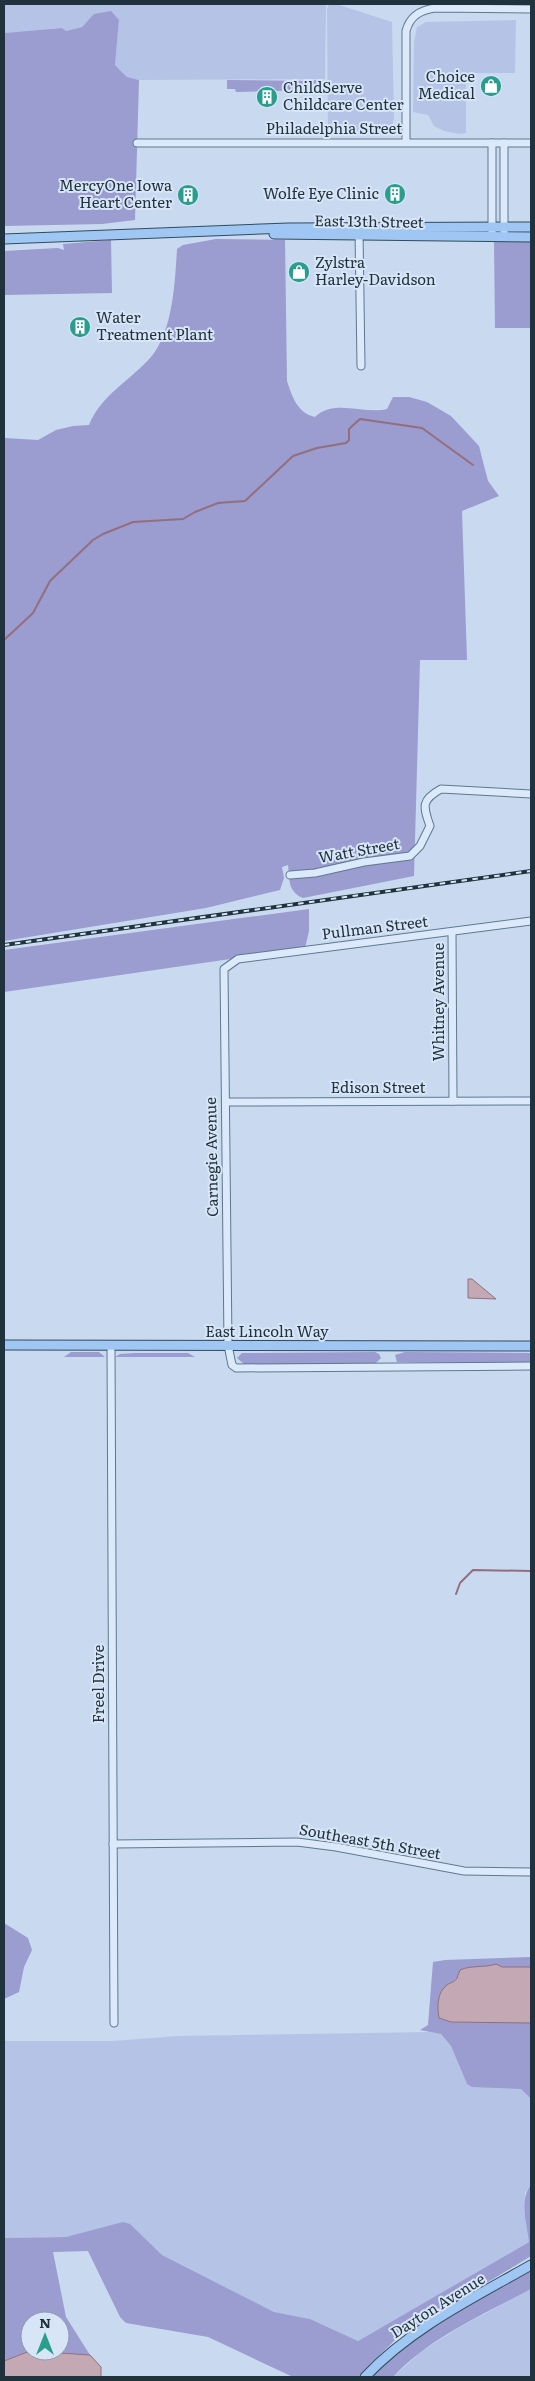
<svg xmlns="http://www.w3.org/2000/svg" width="535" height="2381" font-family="Literata,serif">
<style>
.farmland{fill:#b5c4e6}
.green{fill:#9b9ccf}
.water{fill:#c4a9b5;stroke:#936f7d}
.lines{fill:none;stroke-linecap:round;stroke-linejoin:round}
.stream{stroke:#936f7d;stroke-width:2}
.minor-casing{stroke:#5c7a8d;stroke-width:9}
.major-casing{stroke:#304d5b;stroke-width:11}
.minor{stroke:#dce9fa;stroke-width:7}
.major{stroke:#a0c6f3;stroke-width:9}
.rail-casing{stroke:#20333d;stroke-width:4}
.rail{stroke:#d8e5f7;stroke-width:2;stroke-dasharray:5.5;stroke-linecap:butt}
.labels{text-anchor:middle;stroke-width:4;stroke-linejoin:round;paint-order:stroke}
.poi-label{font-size:15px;fill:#20333d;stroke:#d8e5f7;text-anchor:end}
.street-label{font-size:15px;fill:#20333d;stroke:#d8e5f7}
</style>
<rect width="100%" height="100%" fill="#c8d9f0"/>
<!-- farmland -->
<g class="farmland">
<polygon points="4,4 326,4 325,79 139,80 127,77 115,65 119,20 95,14 81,27 66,31 62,28 4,33"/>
<polygon points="329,4 336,4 392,22 394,119 390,131 383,134 328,135 327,9"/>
<polygon points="516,20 515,73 466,73 466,133 459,134 444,131 434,126 428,115 413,112 414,42 417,27 426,22"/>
<polygon points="430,2032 441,2034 451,2046 467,2084 521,2089 531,2099 531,2185 525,2193 525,2201 529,2242 358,2341 310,2319 274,2312 162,2255 129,2224 66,2237 4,2238 4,2041 113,2041 178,2036"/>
<polygon points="531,2289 531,2377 393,2377 422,2351 460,2327"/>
</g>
<!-- green -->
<g class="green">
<polygon points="111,11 119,20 115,65 127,77 139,80 135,220 102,224 4,226 4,33 62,28 66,31 82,27 94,14"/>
<polygon points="320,79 321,89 316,89 312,85 311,90 236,92 235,89 227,89 227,80 312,81"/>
<path d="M216,239l69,1 2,141c5,15 10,32 28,36 19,-19 49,-2 72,-8l6,-12h16l18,5 24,14 28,30 9,35 11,15 -37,15 5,149h-47l-6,216 -111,22c-16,-7 -13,-19 -15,-33l-6,2 2,11 -4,12 -74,18 -202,33v-503l34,2 18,-10 17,-4 16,-1c12,-30 42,-45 62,-68 22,-26 24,-75 26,-108l6,-4z"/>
<polygon points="111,240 112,293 4,295 4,251 58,248 64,250 63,244"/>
<polygon points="494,241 531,241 531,328 495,328"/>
<polygon points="309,909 309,931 305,948 4,992 4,950"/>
<polygon points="71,1352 99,1352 105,1357 64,1357"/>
<polygon points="375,1352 379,1354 381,1358 375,1364 244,1364 237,1358 242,1353"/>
<polygon points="405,1352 531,1353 531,1363 397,1362 395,1355"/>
<polygon points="135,1353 188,1353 195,1357 115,1357 120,1354"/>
<polygon points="4,1923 28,1938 32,1950 24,1967 19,1992 4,1999"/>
<polygon points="531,1957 531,2099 521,2089 472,2087 467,2084 451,2046 441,2034 420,2030 428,2025 433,1962 445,1960"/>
<path d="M531,2185v71l-132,80 -41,41h-65l-85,-40 -82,-14 -6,-6 -32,-66 -35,1 13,65 24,38h-30l-12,-4h12v-30h-30v30l-26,10v-123l62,-1 57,-15 7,2 32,31 112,57 36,7 48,22 171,-99c-2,-18 -10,-43 2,-57z"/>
<path d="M531,2270v19c-47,25 -101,48 -138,88h-22c43,-47 105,-76 160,-107z"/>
</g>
<!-- water -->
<g class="water">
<polygon points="468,1279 472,1279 496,1299 468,1298"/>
<path d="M496,1964l6,3h29v56l-80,-1 -12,-4c-2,-11 -2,-26 8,-33 4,-3 7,-2 10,-7l3,-8c11,-5 24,-2 36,-6z"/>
<polygon points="30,2351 90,2355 101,2367 101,2377 4,2377 4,2361"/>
</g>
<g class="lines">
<!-- stream -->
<g class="stream">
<polyline points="4,640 33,613 50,581 93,540 103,534 133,522 183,519 195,512 218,503 245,501 293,456 317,448 346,443 349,440 349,429 360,419 422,428 473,465"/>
<polyline points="456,1594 460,1583 473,1570 531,1571"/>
</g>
<!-- minor casing -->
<g class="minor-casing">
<g id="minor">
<path d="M406,142v-111c4,-15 14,-21 29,-23l96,1"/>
<polyline points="137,143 531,143"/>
<polyline points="504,143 504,237"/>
<polyline points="359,231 361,366"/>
<polyline points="492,232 492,143"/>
<path d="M290,875l25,-2 49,-11 46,-6 10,-10 10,-20c-7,-20 -9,-26 11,-37l90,5"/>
<polyline points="531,921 238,959 224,969 228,1345 232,1365 236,1368 531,1366"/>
<polyline points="452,932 453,1101"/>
<polyline points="226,1102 531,1101"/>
<polyline points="111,1345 114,2023"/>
<polyline points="113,1844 297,1842 336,1847 464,1871 531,1872"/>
</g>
</g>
<!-- major casing -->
<g class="major-casing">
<g id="major">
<polyline points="274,234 531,237"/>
<polyline points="4,239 289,228 531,227"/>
<polyline points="4,1345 531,1346"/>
<path d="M365,2377c46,-49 108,-79 166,-112"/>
</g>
</g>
<!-- minor -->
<use href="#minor" class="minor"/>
<!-- major -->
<use href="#major" class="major"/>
<!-- rail casing -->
<g class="rail-casing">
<polyline id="rail" points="4,945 531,871"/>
</g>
<!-- rail -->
<use href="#rail" class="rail"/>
</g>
<!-- icons -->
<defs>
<g id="shop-disc" transform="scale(1.125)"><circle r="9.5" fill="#2a9e8d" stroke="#d8e5f7"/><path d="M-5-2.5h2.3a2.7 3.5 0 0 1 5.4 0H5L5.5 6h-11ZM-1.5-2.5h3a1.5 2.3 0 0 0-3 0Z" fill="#fff"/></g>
<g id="building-disc" transform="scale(1.125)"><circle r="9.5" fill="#2a9e8d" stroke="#d8e5f7"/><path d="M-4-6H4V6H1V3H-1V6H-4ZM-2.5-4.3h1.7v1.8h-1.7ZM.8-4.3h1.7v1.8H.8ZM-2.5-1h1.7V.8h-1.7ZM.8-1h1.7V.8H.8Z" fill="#fff"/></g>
</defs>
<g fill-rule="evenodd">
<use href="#shop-disc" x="491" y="86"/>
<use href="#building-disc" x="267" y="97"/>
<use href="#building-disc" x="395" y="194"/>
<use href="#building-disc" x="188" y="195"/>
<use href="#shop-disc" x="299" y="272"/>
<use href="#building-disc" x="80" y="327"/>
</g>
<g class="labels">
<!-- poi labels -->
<g class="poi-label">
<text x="475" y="82">Choice<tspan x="475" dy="17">Medical</tspan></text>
<text x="283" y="93" text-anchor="start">ChildServe<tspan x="283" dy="17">Childcare Center</tspan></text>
<text x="172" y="191">MercyOne Iowa<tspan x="172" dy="17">Heart Center</tspan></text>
<text x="379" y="199">Wolfe Eye Clinic</text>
<text x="315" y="268" text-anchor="start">Zylstra<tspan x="315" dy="17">Harley-Davidson</tspan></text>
<text x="96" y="323" text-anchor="start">Water<tspan x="96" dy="17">Treatment Plant</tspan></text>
</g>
<!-- street labels -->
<g class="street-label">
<text x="334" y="134">Philadelphia Street</text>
<text transform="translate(369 222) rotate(1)" y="5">East 13th Street</text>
<text transform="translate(359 851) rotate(-10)" y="5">Watt Street</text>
<text transform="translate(375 928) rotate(-7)" y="5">Pullman Street</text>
<text transform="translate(439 1002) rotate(-90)" y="5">Whitney Avenue</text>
<text x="378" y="1093">Edison Street</text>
<text transform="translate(212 1157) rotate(-91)" y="5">Carnegie Avenue</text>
<text x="267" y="1337">East Lincoln Way</text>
<text transform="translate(99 1684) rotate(-90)" y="5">Freel Drive</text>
<text transform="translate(370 1842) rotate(10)" y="5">Southeast 5th Street</text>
<text transform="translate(438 2306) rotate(-32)" y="5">Dayton Avenue</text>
</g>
</g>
<!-- border -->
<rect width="535" height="2381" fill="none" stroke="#20333d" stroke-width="10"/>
<!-- north arrow -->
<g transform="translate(45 2336)"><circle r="24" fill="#d8e5f7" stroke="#8e9ead"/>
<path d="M0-4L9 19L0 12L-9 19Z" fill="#2a9e8d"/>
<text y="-8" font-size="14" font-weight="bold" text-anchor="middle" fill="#20333d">N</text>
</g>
</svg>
